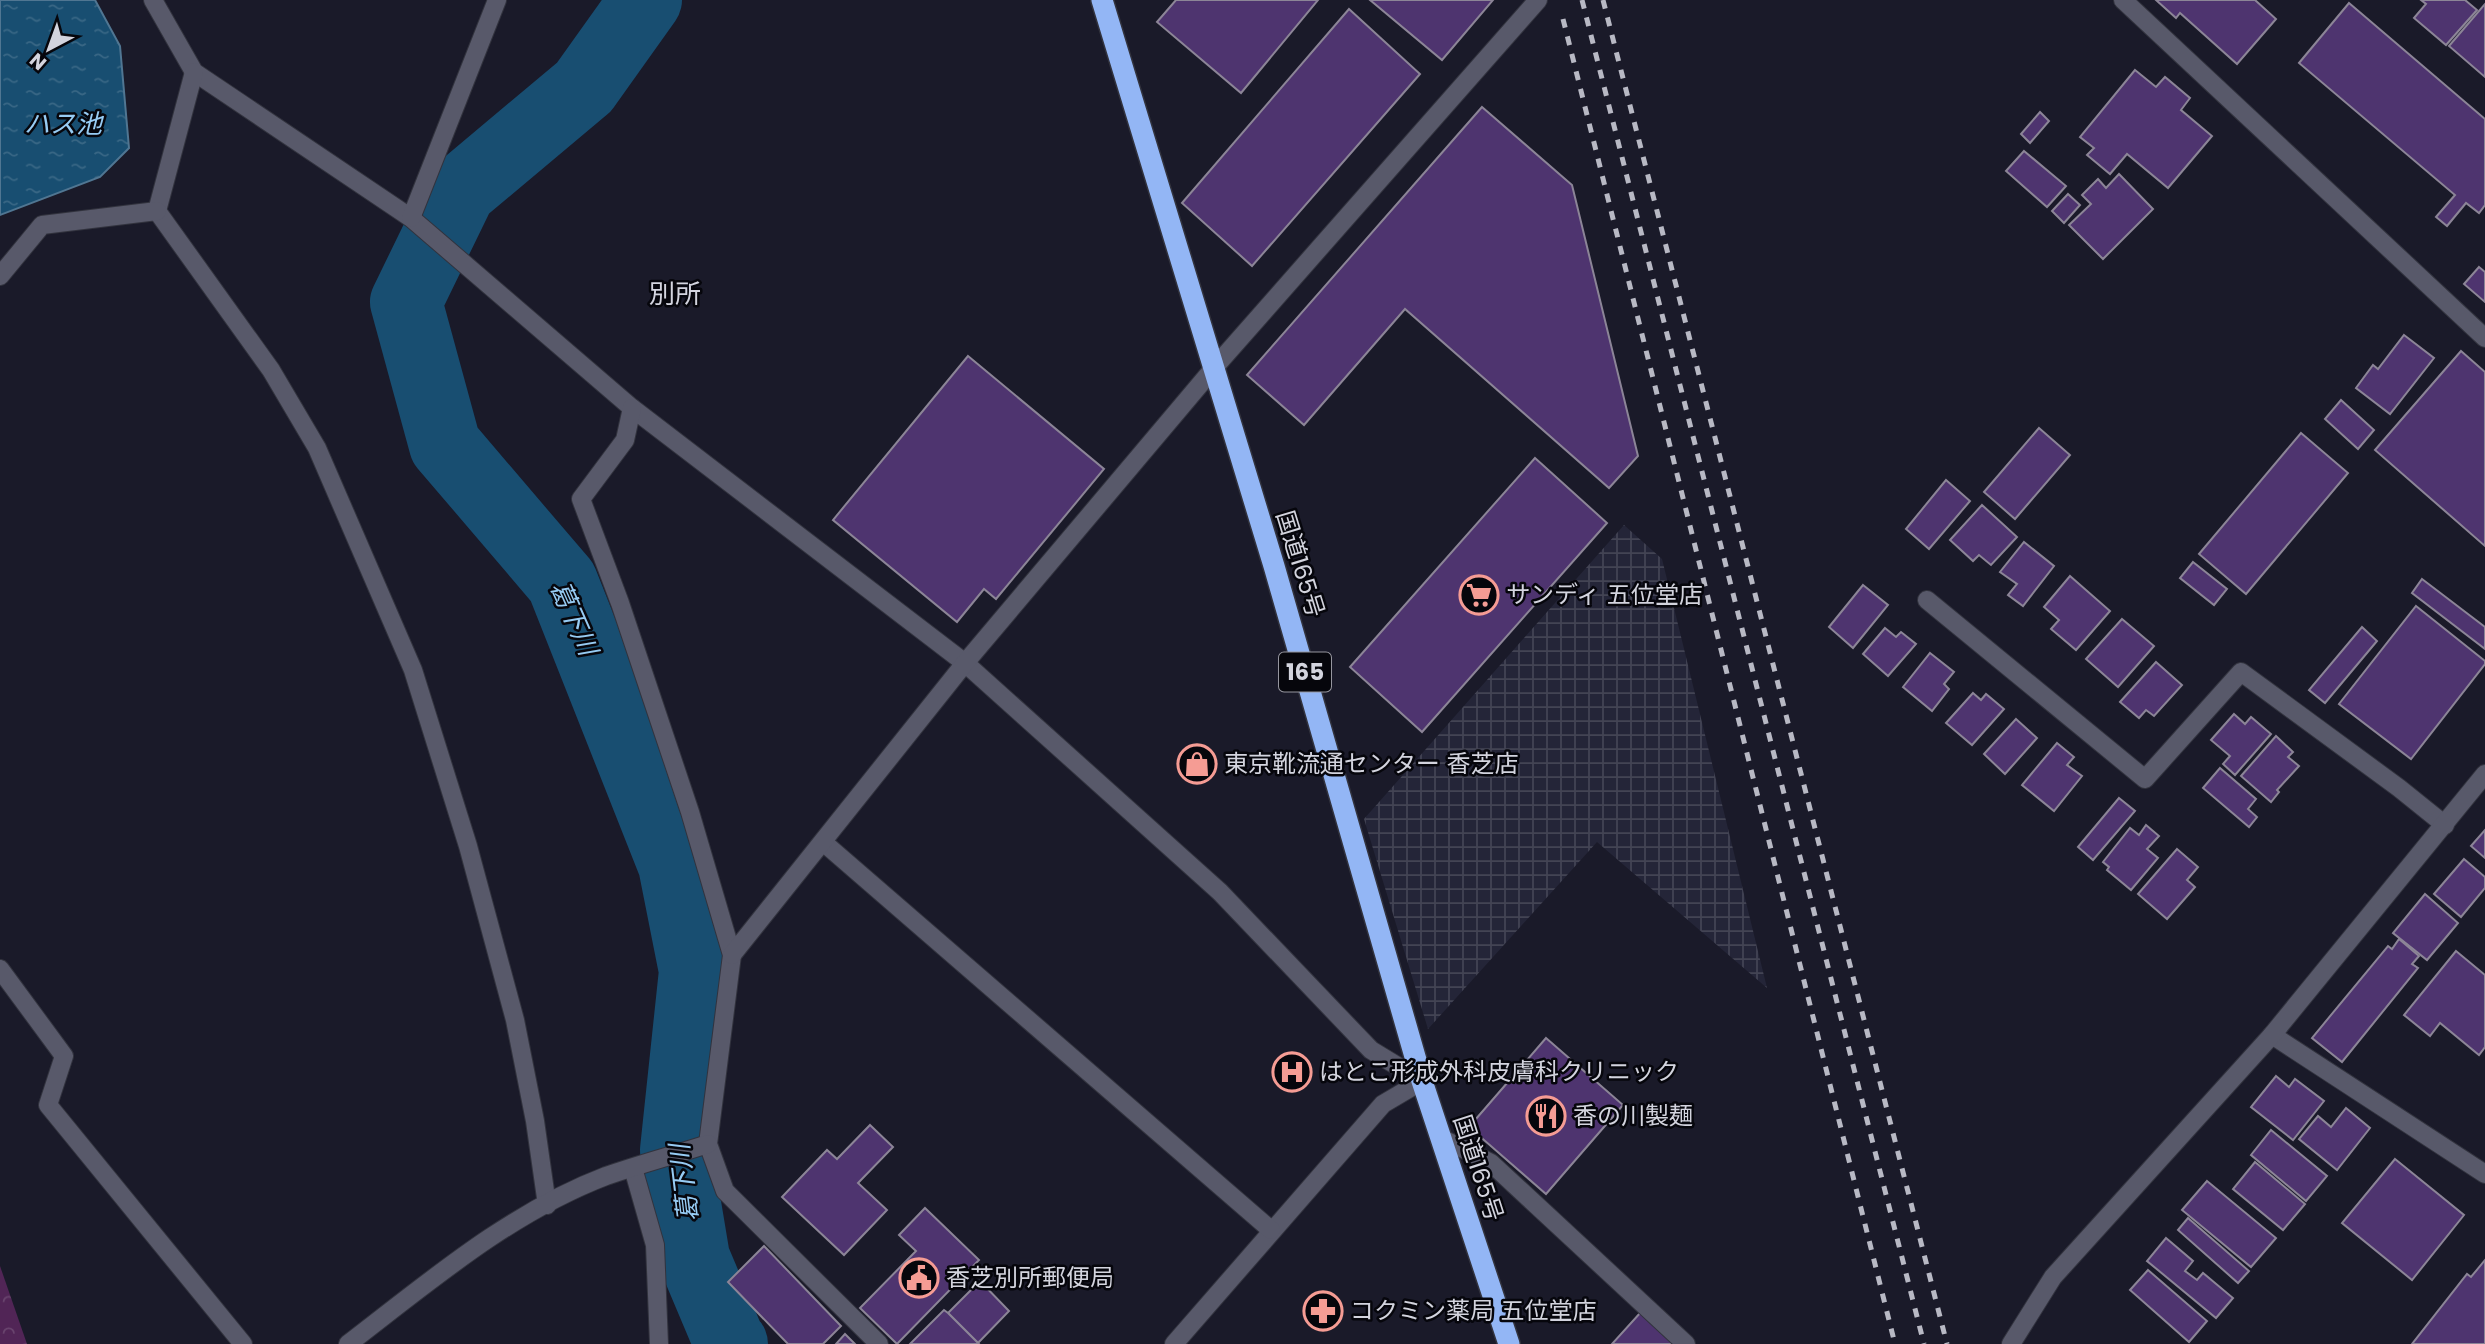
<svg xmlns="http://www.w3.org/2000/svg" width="2485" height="1344" font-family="Poppins,'Noto Sans JP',sans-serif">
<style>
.industrial{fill:url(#industrial-grid)}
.forest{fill:url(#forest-crowns)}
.water{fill:url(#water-ripples);stroke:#507692;stroke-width:2}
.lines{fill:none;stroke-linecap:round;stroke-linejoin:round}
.river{stroke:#184e71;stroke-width:72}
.building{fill:#4e346f;stroke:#8c8597;stroke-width:2}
.lane-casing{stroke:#32333e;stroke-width:20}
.street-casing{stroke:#32333e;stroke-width:20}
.highway-casing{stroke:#32333e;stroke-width:24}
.lane{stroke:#58596a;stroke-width:18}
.street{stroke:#58596a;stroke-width:18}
.highway{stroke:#93b6f5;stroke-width:21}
.rail{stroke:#b8b9c4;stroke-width:5;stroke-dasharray:9 9;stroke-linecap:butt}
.labels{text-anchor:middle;stroke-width:5;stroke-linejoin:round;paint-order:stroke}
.shield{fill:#06060c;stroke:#96969f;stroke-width:2}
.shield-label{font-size:23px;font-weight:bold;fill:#d3d4de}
.street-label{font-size:24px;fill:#d3d4de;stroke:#06060c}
.poi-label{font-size:24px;fill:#d3d4de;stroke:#06060c;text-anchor:start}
.water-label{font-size:26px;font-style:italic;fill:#97ccf4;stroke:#06060c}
.neighbourhood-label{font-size:26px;fill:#d3d4de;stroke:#06060c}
</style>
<defs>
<pattern id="industrial-grid" width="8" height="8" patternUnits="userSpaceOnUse" patternTransform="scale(1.75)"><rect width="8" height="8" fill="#242538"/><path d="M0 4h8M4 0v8" fill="none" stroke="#434454"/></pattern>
<pattern id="forest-crowns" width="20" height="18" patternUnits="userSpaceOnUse" patternTransform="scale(1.75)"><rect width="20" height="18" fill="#512556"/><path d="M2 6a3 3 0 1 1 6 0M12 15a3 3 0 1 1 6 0" fill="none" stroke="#69446e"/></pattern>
<pattern id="water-ripples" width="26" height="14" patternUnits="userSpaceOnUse" patternTransform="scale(1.75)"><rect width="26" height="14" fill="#184e71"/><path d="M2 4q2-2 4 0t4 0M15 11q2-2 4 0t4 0" fill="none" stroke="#396785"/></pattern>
</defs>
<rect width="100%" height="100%" fill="#1a1a29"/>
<!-- industrial -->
<polygon class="industrial" points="1624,525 1662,559 1767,988 1597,842 1428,1029 1364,819"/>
<!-- forest -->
<polygon class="forest" points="0,1266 27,1344 0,1344"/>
<!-- water -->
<polygon class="water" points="0,0 95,0 120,46 129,148 100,177 0,215"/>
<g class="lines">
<!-- river -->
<polyline class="river" points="646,0 584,87 460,191 406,302 445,445 562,582 674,865 695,971 676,1150 694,1258 729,1341 732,1344"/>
</g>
<!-- building -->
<g class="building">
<polygon points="1176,0 1318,0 1241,93 1157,22"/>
<polygon points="1370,0 1493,0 1442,60"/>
<polygon points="2156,0 2255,0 2276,19 2237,64 2180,13 2176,18"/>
<polygon points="2421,0 2465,0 2477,10 2446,45 2414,18 2426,4"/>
<polygon points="2349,3 2485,119 2485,205 2479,213 2466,203 2447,226 2436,217 2455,195 2299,63"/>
<polygon points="2485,4 2485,77 2449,46"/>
<polygon points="1349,9 1420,74 1252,266 1182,203"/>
<polygon points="2135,70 2156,87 2165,77 2190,98 2181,110 2212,136 2168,188 2127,154 2110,174 2087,155 2094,148 2080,137"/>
<polygon points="1482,107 1572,185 1638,456 1609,488 1405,309 1304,425 1247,375"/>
<polygon points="2040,112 2049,121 2030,143 2021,134"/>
<polygon points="2024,151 2066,186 2047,207 2006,171"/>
<polygon points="2119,174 2153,209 2103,259 2069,225 2091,204 2082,195 2098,179 2106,188"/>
<polygon points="2068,194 2080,205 2064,223 2052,211"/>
<polygon points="2479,267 2485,272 2485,302 2464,284"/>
<polygon points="2404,335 2434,358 2390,414 2356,388 2373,365 2378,369"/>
<polygon points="2461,351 2485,372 2485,546 2375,450"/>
<polygon points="968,356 1104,469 996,599 984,589 957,622 833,520"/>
<polygon points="2341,400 2374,430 2358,449 2325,419"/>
<polygon points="2039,428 2070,455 2015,519 1984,492"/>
<polygon points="2301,433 2348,473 2246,594 2199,554"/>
<polygon points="1535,458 1607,523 1422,732 1350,667"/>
<polygon points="1946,480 1970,501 1929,549 1906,529"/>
<polygon points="1982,505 2017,537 1991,565 1979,555 1973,561 1950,540"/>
<polygon points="2024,542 2054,566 2023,606 2008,595 2017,584 2000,572"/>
<polygon points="2193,562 2227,589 2214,605 2180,578"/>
<polygon points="2070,576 2110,611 2076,650 2051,629 2059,620 2044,607"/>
<polygon points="2422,579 2485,627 2485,649 2412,593"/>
<polygon points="1863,585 1888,605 1853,648 1829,627"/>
<polygon points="2416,606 2485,661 2485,664 2411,759 2339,704"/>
<polygon points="2122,619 2154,646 2118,687 2086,659"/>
<polygon points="2362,627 2377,641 2325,703 2309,690"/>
<polygon points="1885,628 1896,637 1901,632 1916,644 1888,676 1863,654"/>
<polygon points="1930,653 1954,672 1944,684 1949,689 1932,711 1903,687"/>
<polygon points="2156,662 2182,685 2154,716 2146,710 2139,718 2120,702"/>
<polygon points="1973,693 1981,700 1986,694 2004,709 1972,745 1946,723"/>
<polygon points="2234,714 2245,724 2251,717 2271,734 2235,775 2223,764 2230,756 2211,740"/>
<polygon points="2016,719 2037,738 2005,774 1984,754"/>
<polygon points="2276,736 2293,752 2288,757 2299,766 2277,790 2279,792 2271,802 2241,776"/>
<polygon points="2057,743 2074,757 2067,765 2082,776 2054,811 2022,785"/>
<polygon points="2220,768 2256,799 2248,809 2257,817 2249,827 2203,788"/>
<polygon points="2119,798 2135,811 2093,860 2078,847"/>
<polygon points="2146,825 2159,836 2147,849 2158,858 2131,890 2107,870 2109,867 2103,862 2130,828 2139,835"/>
<polygon points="2485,830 2485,858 2471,846"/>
<polygon points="2177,849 2198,867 2187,880 2195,887 2167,919 2138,894"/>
<polygon points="2464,859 2485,877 2485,888 2461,917 2434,894"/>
<polygon points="2425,894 2458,923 2427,960 2393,933"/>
<polygon points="2399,939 2419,956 2412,964 2418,968 2342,1062 2312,1038 2388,946 2392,949"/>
<polygon points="2456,951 2485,975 2485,1047 2479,1055 2440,1023 2430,1036 2404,1015"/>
<polygon points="1546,1038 1623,1105 1546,1194 1469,1127"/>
<polygon points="2276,1076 2289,1087 2295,1079 2324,1101 2293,1140 2251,1107"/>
<polygon points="2346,1108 2370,1128 2337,1170 2299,1139 2318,1116 2331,1127"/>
<polygon points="870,1125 893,1147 858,1183 887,1210 844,1255 782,1197 827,1150 837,1159"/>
<polygon points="2271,1130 2327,1176 2306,1201 2251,1155"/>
<polygon points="2395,1159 2464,1215 2412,1280 2342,1223"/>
<polygon points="2255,1162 2305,1204 2283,1230 2233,1189"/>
<polygon points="2207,1181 2276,1238 2251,1267 2182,1210"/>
<polygon points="925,1208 979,1260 897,1344 860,1308 916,1251 899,1235"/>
<polygon points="2188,1218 2249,1271 2238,1283 2178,1230"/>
<polygon points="2166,1238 2193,1261 2185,1271 2197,1280 2203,1273 2233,1298 2216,1318 2147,1261"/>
<polygon points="764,1246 841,1326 823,1344 788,1344 728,1282"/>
<polygon points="2485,1260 2485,1344 2412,1344 2467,1274 2471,1277"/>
<polygon points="2148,1270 2207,1321 2189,1342 2130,1290"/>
<polygon points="980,1281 1009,1311 978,1343 948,1313"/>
<polygon points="944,1310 948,1313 979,1344 910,1344"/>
<polygon points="1641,1312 1675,1344 1612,1344"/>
<polygon points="845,1334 855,1344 836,1344"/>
</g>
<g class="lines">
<!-- lane casing -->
<g class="lane-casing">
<polyline id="lane" points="1927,600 2145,779 2241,672 2399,788 2445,825"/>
</g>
<!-- street casing -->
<g class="street-casing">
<g id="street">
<polyline points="153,0 194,72 411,218 632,408 965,663 1220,892 1371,1050 1422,1081 1383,1104 1174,1344"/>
<polyline points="2123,0 2485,338"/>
<polyline points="157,211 271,370 317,448 413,670 468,846 515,1020 535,1121 547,1205"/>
<polyline points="157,211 194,72"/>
<polyline points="411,218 497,0"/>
<polyline points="0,276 42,225 157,211"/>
<polyline points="632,408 625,440 581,499 620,603 690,812 732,955 708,1144 725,1191 879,1344"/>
<polyline points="823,842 1271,1230"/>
<polyline points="732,955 965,663 1213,369 1538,0"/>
<polyline points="0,969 64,1056 48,1105 243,1344"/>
<polyline points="2272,1035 2485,1174"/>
<polyline points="1441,1138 1491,1163 1686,1344"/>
<polyline points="633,1168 655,1245 659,1344"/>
<path d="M348,1344c81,-62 161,-131 258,-168 34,-12 68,-21 102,-32"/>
<polyline points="2011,1344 2053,1277 2272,1035 2485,774"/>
</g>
</g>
<!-- highway casing -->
<g class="highway-casing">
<polyline id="highway" points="1102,0 1274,566 1422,1081 1509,1344"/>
</g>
<!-- lane -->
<use href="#lane" class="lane"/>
<!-- street -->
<use href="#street" class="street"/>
<!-- highway -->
<use href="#highway" class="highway"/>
<!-- rail -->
<g class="rail">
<polyline points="1582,0 1924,1344"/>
<polyline points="1603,0 1947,1344"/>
<polyline points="1563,19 1895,1344"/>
</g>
</g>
<!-- icons -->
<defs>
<g id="supermarket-ring" transform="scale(2.0125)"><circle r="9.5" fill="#06060c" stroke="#f59c94" stroke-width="1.5"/><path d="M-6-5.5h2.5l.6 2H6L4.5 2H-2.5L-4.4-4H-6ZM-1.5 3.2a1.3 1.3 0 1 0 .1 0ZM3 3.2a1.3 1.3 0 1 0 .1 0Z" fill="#f59c94"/></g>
<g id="shop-ring" transform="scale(2.0125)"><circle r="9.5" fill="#06060c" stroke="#f59c94" stroke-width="1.5"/><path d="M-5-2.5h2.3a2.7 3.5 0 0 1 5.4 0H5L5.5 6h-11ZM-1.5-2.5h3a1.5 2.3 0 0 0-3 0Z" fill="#f59c94"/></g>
<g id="hospital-ring" transform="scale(2.0125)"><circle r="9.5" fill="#06060c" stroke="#f59c94" stroke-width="1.5"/><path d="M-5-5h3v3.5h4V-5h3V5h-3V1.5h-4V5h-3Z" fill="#f59c94"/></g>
<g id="restaurant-ring" transform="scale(2.0125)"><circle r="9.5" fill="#06060c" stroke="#f59c94" stroke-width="1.5"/><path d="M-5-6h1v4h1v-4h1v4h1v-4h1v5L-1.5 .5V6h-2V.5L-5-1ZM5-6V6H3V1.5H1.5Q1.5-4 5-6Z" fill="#f59c94"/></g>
<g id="civic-ring" transform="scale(2.0125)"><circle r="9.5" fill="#06060c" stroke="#f59c94" stroke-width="1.5"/><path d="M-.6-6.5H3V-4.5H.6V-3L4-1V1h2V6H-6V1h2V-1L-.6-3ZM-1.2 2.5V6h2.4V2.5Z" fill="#f59c94"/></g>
<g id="pharmacy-ring" transform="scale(2.0125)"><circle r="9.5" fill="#06060c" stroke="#f59c94" stroke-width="1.5"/><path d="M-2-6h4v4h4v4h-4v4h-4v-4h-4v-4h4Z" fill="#f59c94"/></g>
</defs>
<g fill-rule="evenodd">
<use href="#supermarket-ring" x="1479" y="595"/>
<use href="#shop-ring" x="1197" y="764"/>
<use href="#hospital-ring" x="1292" y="1072"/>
<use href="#restaurant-ring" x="1546" y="1116"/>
<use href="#civic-ring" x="919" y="1278"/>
<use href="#pharmacy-ring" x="1323" y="1311"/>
</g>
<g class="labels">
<!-- shield labels -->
<rect class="shield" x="1279" y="652.5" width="52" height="39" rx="5"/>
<g class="shield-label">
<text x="1305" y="680">165</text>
</g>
<!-- street labels -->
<g class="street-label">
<text transform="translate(1300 564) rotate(73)" y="8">国道165号</text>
<text transform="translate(1478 1168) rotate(72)" y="8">国道165号</text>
</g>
<!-- poi labels -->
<g class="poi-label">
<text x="1506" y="603">サンディ 五位堂店</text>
<text x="1224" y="772">東京靴流通センター 香芝店</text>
<text x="1319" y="1080">はとこ形成外科皮膚科クリニック</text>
<text x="1573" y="1124">香の川製麺</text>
<text x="946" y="1286">香芝別所郵便局</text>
<text x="1350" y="1319">コクミン薬局 五位堂店</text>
</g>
<!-- water labels -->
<g class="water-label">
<text x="63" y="133">ハス池</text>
<text transform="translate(574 618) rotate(66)" y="9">葛下川</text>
<text transform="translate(684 1183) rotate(-97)" y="9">葛下川</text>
</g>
<!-- neighbourhood labels -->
<g class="neighbourhood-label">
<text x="675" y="303">別所</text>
</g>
</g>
<!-- north arrow -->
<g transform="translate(49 49) rotate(221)" stroke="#06060c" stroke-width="5" paint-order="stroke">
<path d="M0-5L12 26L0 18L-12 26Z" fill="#d3d4de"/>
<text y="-10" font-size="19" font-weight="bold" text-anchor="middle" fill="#d3d4de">N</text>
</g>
</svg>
